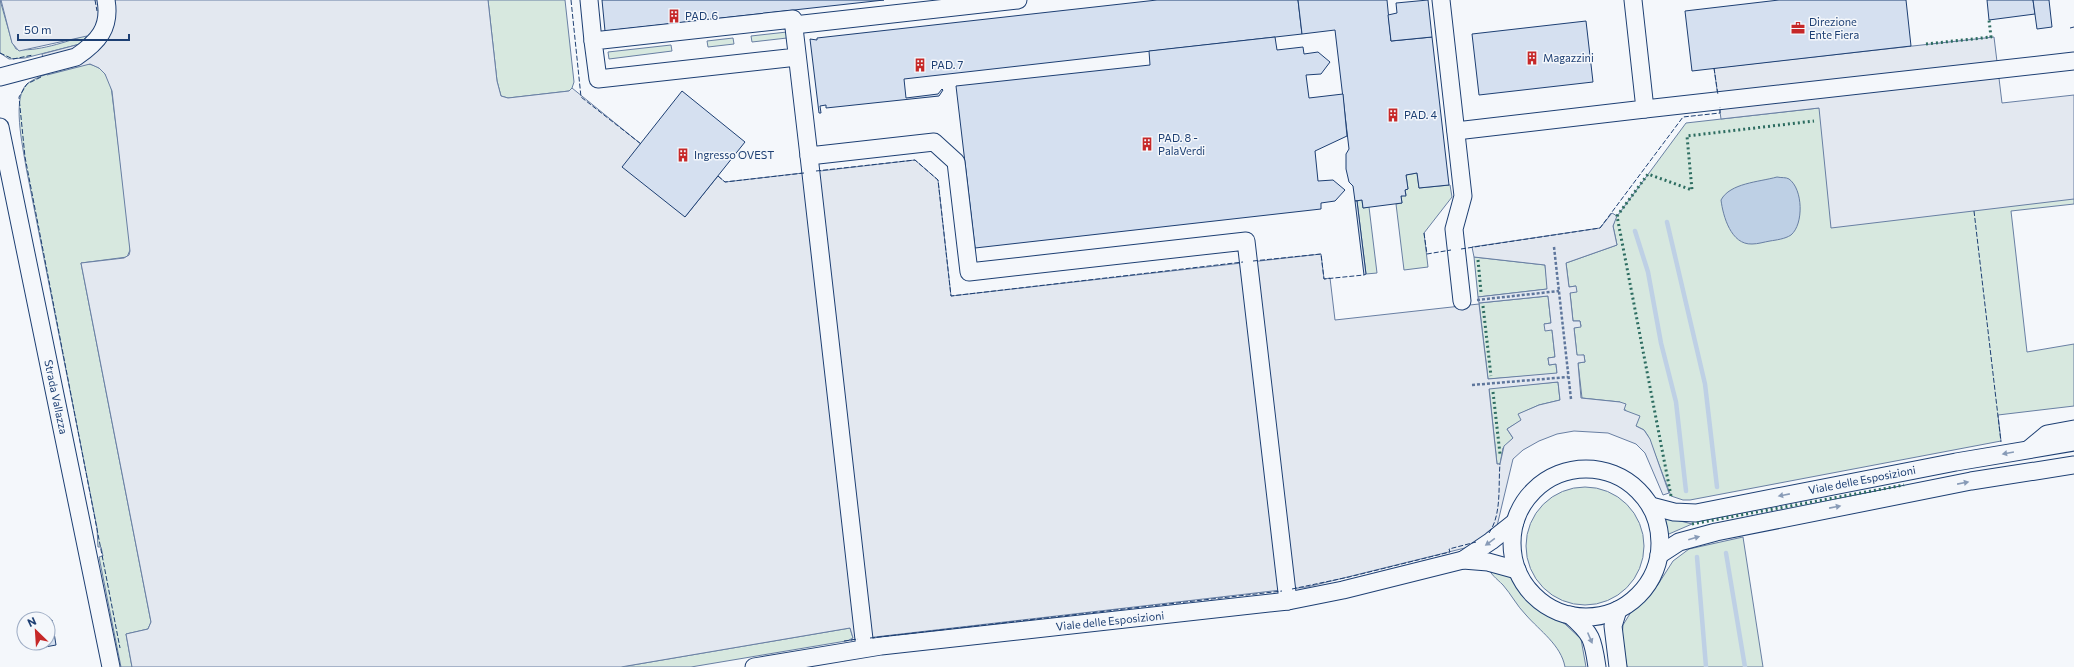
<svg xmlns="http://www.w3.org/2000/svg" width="2074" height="667" font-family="Commissioner,sans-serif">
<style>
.green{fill:#d7e8df;stroke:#687fa3}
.parking{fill:#e3e8f0;stroke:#687fa3;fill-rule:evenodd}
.water{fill:#bed0e5;stroke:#687fa3}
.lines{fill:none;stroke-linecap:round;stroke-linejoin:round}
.stream{stroke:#bed0e5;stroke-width:4.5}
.building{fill:#d5e0f0;stroke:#1d3f73}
.minor-casing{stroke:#1d3f73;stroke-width:19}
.path{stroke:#5e769c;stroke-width:2.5;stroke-dasharray:3 2;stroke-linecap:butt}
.minor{stroke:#f4f7fb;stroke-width:17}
.hedge{stroke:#2c6c60;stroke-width:3;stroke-dasharray:2 3;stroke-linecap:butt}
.fence{stroke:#1d3f73;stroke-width:1;stroke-dasharray:5 2;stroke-linecap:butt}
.oneway{fill:#889bb7}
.labels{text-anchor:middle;stroke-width:3;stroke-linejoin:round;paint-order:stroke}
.poi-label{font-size:11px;fill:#1d3f73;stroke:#f4f7fb;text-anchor:start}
.street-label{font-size:11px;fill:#1d3f73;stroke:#f4f7fb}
</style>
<rect width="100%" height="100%" fill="#f4f7fb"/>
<!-- green -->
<g class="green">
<path d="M0,0l12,42 4,7c18,4 53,-8 70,-14l1,3 -7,6 -55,14 -16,1 -9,-6z"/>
<polygon points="488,0 565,0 574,82 572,88 569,91 508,98 501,96 497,81"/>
<polygon points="787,32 787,38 752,42 751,36"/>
<polygon points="733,38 734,44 708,47 707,41"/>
<polygon points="671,45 672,51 609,59 608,52"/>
<path d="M87,64c13,1 20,10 24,22l19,151v13l-3,7 -46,6 70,359 -3,7 -22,5 6,33h-11l-22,-110 4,-1 -2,-9h-3l-1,-19 -71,-361c-3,-20 -15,-71 2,-84 16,-11 41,-14 59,-19z"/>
<polygon points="1819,108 2074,199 2074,204 2011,211 2027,352 2074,344 2074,406 1998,415 2001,441 1690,500 1683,500 1671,496 1648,436 1644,430 1636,426 1620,402 1582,398 1578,363 1585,362 1584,355 1577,356 1574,328 1581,326 1580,321 1573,321 1570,293 1576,286 1569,287 1566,263 1617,245 1613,226 1615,219 1686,123"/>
<polygon points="1417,173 1419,188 1450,185 1452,197 1424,233 1428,267 1404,270 1396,204 1402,203 1401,196 1406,195 1405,190 1408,189 1406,175"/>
<polygon points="1362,200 1363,208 1369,207 1377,273 1366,274 1357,201"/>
<polygon points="1474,257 1545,265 1548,289 1478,297"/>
<polygon points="1548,296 1551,323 1544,324 1552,330 1555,357 1548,358 1549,365 1556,364 1557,374 1488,379 1479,303"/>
<polygon points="1558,382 1560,400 1539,405 1519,414 1522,420 1507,429 1513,438 1503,448 1500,464 1497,464 1489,388"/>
<circle cx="1585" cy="546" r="59"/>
<polygon points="1657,515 1692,524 1662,537"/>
<polygon points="1743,537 1763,667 1627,667 1622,639 1623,625 1631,612 1657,586 1673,561 1689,549"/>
<path d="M1487,566l22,9 23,30 33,19 16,15 5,28h-21c-4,-22 -25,-36 -39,-52 -9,-9 -15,-21 -23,-30 -7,-7 -12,-10 -16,-19z"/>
<polygon points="850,628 853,638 852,640 691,667 621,667"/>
</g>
<!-- parking -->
<g class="parking">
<path d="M1,0h487l9,81 4,15 7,2 61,-7 3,-3 69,56 44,73 33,-41 7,6 190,-22 23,20 13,116 370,-42 3,25 6,-1 5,42 144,-16 9,75 69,-6 -1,-9 -7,1 -1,-7 7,-1 -3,-27 -7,1 -1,-7 7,-1 -3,-27 -69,7 -1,-6 69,-8 -2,-24 -71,-8 -2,-10 128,-19 12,-15 5,3 -4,10 4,19 -51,18 3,24 7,-1 1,6 -7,1 3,28h7l1,6 -7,1 3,27h7l1,7 -7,1 3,35 39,4 6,2 -2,6 16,6 -4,10 8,4 6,9 19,54 -6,2 -18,-42 -9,-9 -28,-11 -34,-2 -17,3 -18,7 -16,9 -10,9 -16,67 -16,18 -174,43 -458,53 4,-2 -3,-10 -229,39h-489l-6,-33 22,-5 3,-7 -70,-359 43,-5 5,-3 1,-4 -18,-160 -7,-17 -6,-6 -9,-4 -43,11 -5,-21 38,-10 7,-8 -68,15 -7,-8zM1558,382l2,18 -21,5 -21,9 3,6 -14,9 6,9 -9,8 -4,18h-3l-8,-75z"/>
<polygon points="1994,37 2002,103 2074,95 2074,199 1831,228 1819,108 1721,119 1714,68"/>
</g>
<!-- water -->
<path class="water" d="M1777,177c4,1 9,0 12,2 14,10 15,45 2,56 -6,4 -15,5 -21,6 -6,1 -12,3 -18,3 -21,1 -29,-28 -31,-44 9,-17 38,-18 56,-23z"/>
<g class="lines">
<!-- stream -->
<g class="stream">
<polyline points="1667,222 1705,384 1717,487"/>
<polyline points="1635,231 1648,272 1661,343 1676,402 1686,491"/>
<polyline points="1726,553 1745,667"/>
<polyline points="1697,557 1706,667"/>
</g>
</g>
<!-- building -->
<g class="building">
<polygon points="602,0 884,0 605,31"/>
<polygon points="1157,0 1298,0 1302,34 904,79 906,98 938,94 942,89 943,90 939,96 826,108 826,105 820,106 821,113 819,113 810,39 817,40 817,38"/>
<polygon points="1298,0 1387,0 1391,41 1432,37 1449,185 1419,188 1417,173 1406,175 1408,189 1405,190 1406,196 1401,196 1402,203 1363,208 1362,200 1355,201 1353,186 1349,182 1346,169 1346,154 1349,149 1335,30 1302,34"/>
<polygon points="1428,0 1432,37 1391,41 1388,15 1397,13 1396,3"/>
<polygon points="1779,0 1906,0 1911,46 1692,71 1685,11"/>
<polygon points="1987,0 2033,0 2035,14 1989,20"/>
<polygon points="2033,0 2049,0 2052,27 2037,29"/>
<polygon points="1586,21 1593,82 1479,95 1472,34"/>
<polygon points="1275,37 1277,50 1303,47 1304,54 1318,52 1330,62 1321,74 1306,75 1309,98 1343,94 1347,136 1315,151 1318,181 1333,180 1345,190 1335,201 1321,203 1321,209 975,248 956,86 1150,65 1149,51"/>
<polygon points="682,91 745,142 685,217 622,167"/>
<polygon points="1355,201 1357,201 1366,274 1364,275"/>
<polygon points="48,620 52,620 56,645 34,649 33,643 48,643"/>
</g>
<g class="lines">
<!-- minor casing -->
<g class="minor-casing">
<g id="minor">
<polyline points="589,0 593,41"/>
<polyline points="1441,0 1463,196 1454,229 1462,301"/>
<polyline points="794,25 1018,0"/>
<polyline points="797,57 598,79 593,41 793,19 809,156 934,142 956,162 969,272 1246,241 1288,601"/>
<path d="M0,77l76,-20c22,-15 35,-29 30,-57"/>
<polyline points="1645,109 2074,61"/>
<polyline points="0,127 111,667"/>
<polyline points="1456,131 1645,109 1633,0"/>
<polyline points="809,156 865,648"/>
<polyline points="2029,449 2047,434 2074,429"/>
<circle cx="1586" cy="543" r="74"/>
<polyline points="1651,506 1674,512 1696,513 1956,462 2074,442"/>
<polyline points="1659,555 1679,542 1716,532 1971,481 2074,465"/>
<polyline points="1463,560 1491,541 1515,522"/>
<path d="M1570,615c22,19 23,24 27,52"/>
<polyline points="754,667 881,646 1288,601 1343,590 1463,560 1488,562 1517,570"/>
<polyline points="1618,667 1613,626 1618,610"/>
</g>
</g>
<!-- path -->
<g class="path">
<polyline points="1554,247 1571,399"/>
<polyline points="1477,300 1559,291"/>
<polyline points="1472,385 1568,377"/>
</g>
<!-- minor -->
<use href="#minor" class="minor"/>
<!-- hedge -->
<g class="hedge">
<polyline points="1926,44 1991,37 1989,20"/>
<polyline points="1478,260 1481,292"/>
<polyline points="1483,306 1491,376"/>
<polyline points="1493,392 1500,454"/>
<polyline points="1671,496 1617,216 1648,174 1692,190 1687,136 1814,121"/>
<polyline points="1692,524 1904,485"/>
</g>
<!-- fence -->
<g class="fence">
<polyline points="95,0 97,11"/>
<polyline points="571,0 581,97 641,144"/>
<polyline points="2070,28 2074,27"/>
<polyline points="0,53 13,59 33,55"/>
<polyline points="1714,68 1718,95"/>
<polyline points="41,77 27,84 19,97 25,157 120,648"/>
<polyline points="816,171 915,160 938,180 951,296 1243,262"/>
<polyline points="718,176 725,182 804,173"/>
<polyline points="1974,211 2001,442"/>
<polyline points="1424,233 1427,254 1451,250"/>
<polyline points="1461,249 1600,228 1683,117 1720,113 1720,107"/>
<polyline points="1253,261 1321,254 1324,279 1364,275"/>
<path d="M1489,533c13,-19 9,-47 11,-69"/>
<polyline points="1292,589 1349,577 1450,552 1449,549 1476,542"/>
<polyline points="870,638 1282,591"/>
<polyline points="844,641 858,639"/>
</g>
</g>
<!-- one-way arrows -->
<defs><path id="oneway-solid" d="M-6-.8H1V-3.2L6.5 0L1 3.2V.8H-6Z"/></defs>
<g class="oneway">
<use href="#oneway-solid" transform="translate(2008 453) rotate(170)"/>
<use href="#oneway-solid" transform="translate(1963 483) rotate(-11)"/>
<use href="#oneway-solid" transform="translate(1784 495) rotate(169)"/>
<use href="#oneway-solid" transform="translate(1835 507) rotate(-11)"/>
<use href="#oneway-solid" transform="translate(1694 538) rotate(-16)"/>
<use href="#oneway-solid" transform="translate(1490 542) rotate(144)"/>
<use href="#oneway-solid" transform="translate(1590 638) rotate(67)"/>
</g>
<!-- icons -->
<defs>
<g id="building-bare" transform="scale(1.08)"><path d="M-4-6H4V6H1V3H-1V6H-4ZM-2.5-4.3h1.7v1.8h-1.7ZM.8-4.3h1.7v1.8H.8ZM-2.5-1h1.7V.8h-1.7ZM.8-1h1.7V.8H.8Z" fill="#c62828" stroke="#f4f7fb" stroke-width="2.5" paint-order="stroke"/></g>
<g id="office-bare" transform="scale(1.08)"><path d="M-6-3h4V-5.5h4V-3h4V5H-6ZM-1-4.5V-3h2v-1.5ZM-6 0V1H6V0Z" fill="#c62828" stroke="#f4f7fb" stroke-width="2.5" paint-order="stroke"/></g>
</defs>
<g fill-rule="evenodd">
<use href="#building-bare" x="674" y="16"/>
<use href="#office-bare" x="1798" y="28"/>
<use href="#building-bare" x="1532" y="58"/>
<use href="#building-bare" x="920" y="65"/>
<use href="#building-bare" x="1393" y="115"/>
<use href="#building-bare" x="1147" y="144"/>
<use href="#building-bare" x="683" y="155"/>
</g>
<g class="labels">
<!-- poi labels -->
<g class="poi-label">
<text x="685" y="20">PAD. 6</text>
<text x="1809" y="26">Direzione<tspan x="1809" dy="13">Ente Fiera</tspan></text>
<text x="1543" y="62">Magazzini</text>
<text x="931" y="69">PAD. 7</text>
<text x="1404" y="119">PAD. 4</text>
<text x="1158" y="142">PAD. 8 -<tspan x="1158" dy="13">PalaVerdi</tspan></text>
<text x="694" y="159">Ingresso OVEST</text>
</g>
<!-- street labels -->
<g class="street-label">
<text transform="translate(56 397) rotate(78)" y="4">Strada Vallazza</text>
<text transform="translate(1862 480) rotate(-11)" y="4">Viale delle Esposizioni</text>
<text transform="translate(1110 621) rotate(-6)" y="4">Viale delle Esposizioni</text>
</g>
</g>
<!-- north arrow -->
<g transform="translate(36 631) rotate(335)"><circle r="19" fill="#f4f7fb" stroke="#9eadc5"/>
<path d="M0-3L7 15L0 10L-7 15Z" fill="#c62828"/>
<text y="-6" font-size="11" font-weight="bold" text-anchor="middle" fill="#1d3f73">N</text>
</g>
<!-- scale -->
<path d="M18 34v6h111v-6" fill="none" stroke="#1d3f73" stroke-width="2"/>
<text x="24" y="34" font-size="12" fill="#1d3f73" stroke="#f4f7fb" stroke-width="3" paint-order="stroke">50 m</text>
</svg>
